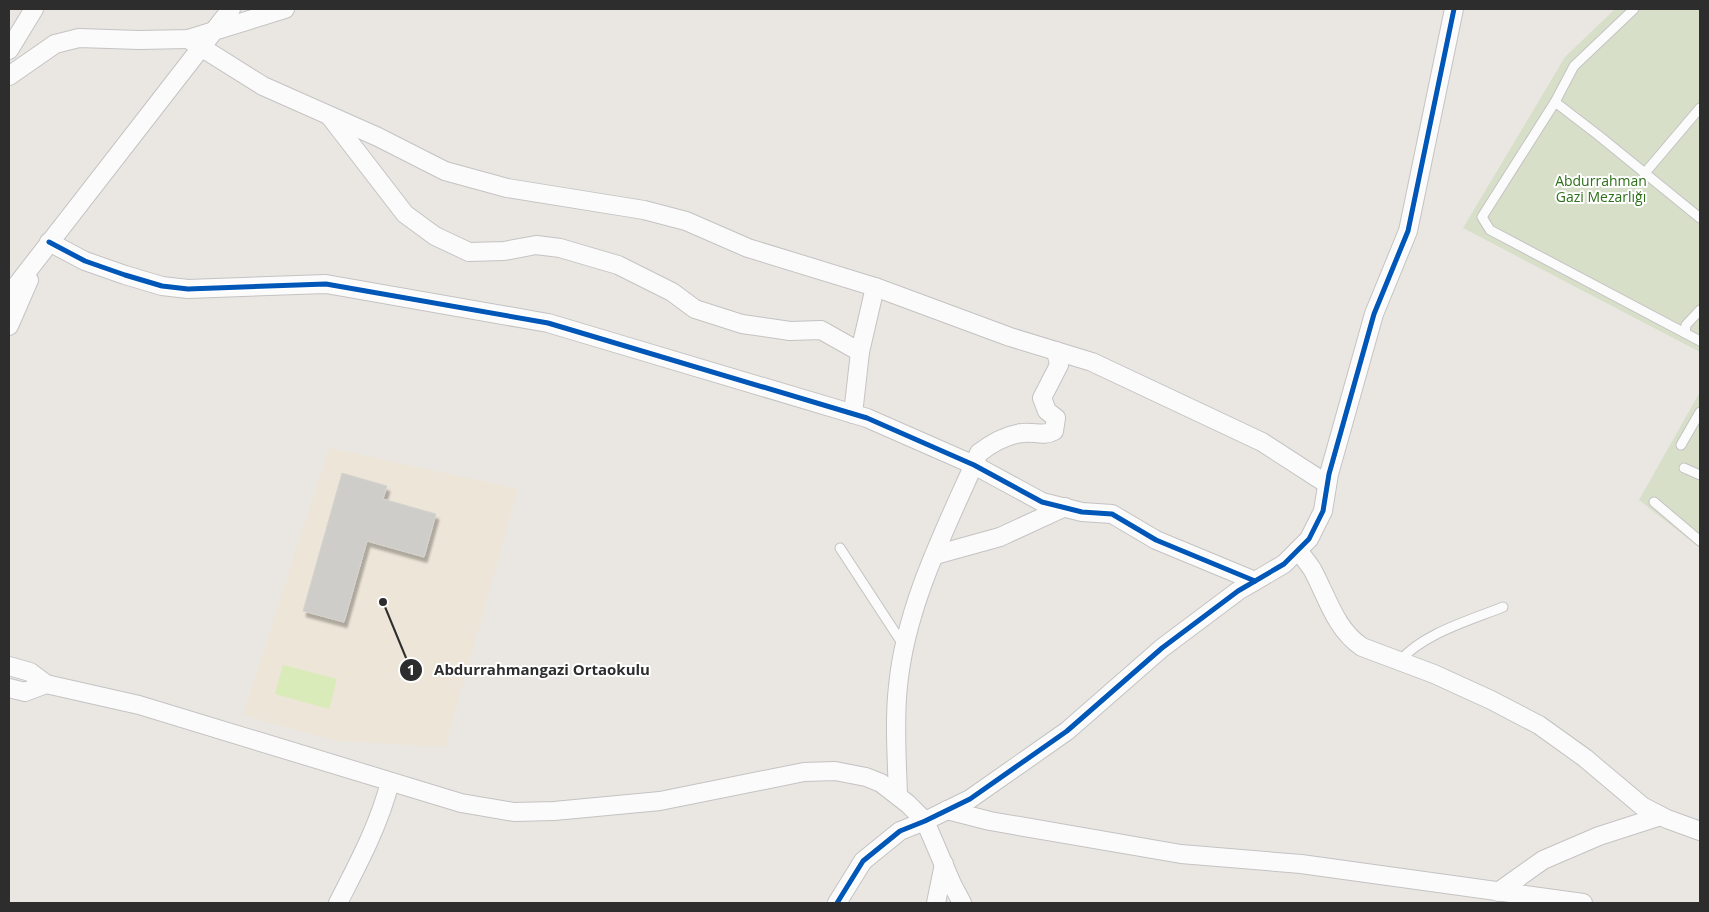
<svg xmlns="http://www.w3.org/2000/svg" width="1709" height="912" font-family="'Open Sans',sans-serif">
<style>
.education{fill:#ede5d7}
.cemetery{fill:#d7dfc9}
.pitch{fill:#d9ebb8}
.building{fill:#cfcdc9;stroke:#d5d3ce;filter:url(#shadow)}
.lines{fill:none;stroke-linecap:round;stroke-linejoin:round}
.service-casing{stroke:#c4c3c3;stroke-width:11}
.minor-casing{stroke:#c4c3c3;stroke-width:20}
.service{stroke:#fcfbfb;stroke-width:9}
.minor{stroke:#fcfbfb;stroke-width:18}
.cycleway-casing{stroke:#fff;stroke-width:8}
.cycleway{stroke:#0057b8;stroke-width:5}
.labels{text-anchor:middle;stroke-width:4;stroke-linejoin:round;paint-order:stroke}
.park-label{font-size:14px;fill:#2d6e18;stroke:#fff}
.leader{fill:none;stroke:#2d2d2d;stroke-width:2}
.callout-dot{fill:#2d2d2d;stroke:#fff;stroke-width:2}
.mark-label{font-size:15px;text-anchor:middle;font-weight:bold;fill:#fff}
.callout-label{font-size:15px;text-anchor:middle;font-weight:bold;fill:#2d2d2d;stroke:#fff;stroke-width:4;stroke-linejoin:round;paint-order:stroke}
</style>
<defs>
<filter id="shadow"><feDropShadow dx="3" dy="5.5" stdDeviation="1" flood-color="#0004"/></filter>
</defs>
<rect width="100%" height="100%" fill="#eae7e2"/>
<!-- education -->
<polygon class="education" points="329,448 518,489 445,747 336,741 243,715"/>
<!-- cemetery -->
<g class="cemetery">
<polygon points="1615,9 1700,9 1700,352 1463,228 1565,57"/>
<polygon points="1700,392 1700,548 1639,500"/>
</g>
<!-- pitch -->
<polygon class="pitch" points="283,665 337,679 329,709 275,694"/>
<!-- building -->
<polygon class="building" points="342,473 387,486 383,499 436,514 424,557 367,541 344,622 303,611"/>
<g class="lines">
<!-- service casing -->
<g class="service-casing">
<g id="service">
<polyline points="1634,9 1574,66 1555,102 1482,217 1490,230 1700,341"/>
<polyline points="1555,102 1598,135 1700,218"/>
<polyline points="1644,174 1700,108"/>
<polyline points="1685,333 1686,325 1700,310"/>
<polyline points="1681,445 1700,412"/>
<polyline points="1684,468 1700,475"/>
<polyline points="1654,502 1700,541"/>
<polyline points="840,548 904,646"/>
<path d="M1399,662c22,-28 72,-42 104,-55"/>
</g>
</g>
<!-- minor casing -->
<g class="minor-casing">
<g id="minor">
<polyline points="188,39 263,86 378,137 445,171 507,188 644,210 686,221 748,248 875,287 1010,337 1092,362 1262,442 1327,484"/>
<polyline points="9,50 34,9"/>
<polyline points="9,76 55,44 79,38 139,40 188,39 285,9"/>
<polyline points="331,118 405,214 435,236 469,252 504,251 536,245 560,248 618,265 672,292 695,309 742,324 790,331 821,330 860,352"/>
<polyline points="49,242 85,261 125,275 162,286 188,289 326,284 548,323 867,418 974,465 1042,502 1082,512 1112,514 1156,540 1255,581"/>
<polyline points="9,295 231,9"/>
<polyline points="9,326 29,280"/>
<polyline points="853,414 860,352 875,287"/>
<path d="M1298,550c5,7 10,13 14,19 15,27 23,60 50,78l72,27 57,26 48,25 46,33 57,48 25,13 33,12"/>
<polyline points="935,555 1000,537 1065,507"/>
<polyline points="9,666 30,672 46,684 139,705 461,803 514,812 554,811 660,801 804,772 835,771 866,777 881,783 908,804 925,821 952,884 962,903"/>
<polyline points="9,688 25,692 46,684"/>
<path d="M898,796c-1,-36 -4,-74 0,-110 8,-82 48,-158 81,-233 13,-10 27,-18 43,-20 12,-2 21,4 32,-2l2,-13 -9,-7 -5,-13 17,-33 -3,-14"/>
<polyline points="947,810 990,821 1181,854 1301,864 1583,903"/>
<polyline points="1498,892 1543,860 1599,836 1661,816"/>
<path d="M338,903c20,-39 41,-78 52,-121"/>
<polyline points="837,903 863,861 900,831 925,821 970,799 1067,731 1162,648 1238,591 1284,564 1309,539 1323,511 1329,474 1374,314 1408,231 1454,9"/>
<polyline points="936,903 944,864"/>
</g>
</g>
<!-- service -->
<use href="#service" class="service"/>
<!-- minor -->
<use href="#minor" class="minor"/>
<!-- cycleway casing -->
<g class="cycleway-casing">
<g id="cycleway">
<polyline points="49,242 85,261 125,275 162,286 188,289 326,284 548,323 867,418 974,465 1042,502 1082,512 1112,514 1156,540 1255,581"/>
<polyline points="837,903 863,861 900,831 925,821 970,799 1067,731 1162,648 1238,591 1284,564 1309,539 1323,511 1329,474 1374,314 1408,231 1454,9"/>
</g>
</g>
<!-- cycleway -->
<use href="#cycleway" class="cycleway"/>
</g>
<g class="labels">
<!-- park labels -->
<g class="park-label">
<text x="1601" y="186">Abdurrahman<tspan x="1601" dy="16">Gazi Mezarlığı</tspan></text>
</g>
</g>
<!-- callouts -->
<path class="leader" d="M383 602L411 670"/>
<g class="callout-dot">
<circle cx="383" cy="602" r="5"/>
<circle cx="411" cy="670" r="12"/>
</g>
<g class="mark-label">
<text x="411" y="675">1</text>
</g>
<g class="callout-label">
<text x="542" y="675">Abdurrahmangazi Ortaokulu</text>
</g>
<!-- border -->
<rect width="1709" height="912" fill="none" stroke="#2d2d2d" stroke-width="20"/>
</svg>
